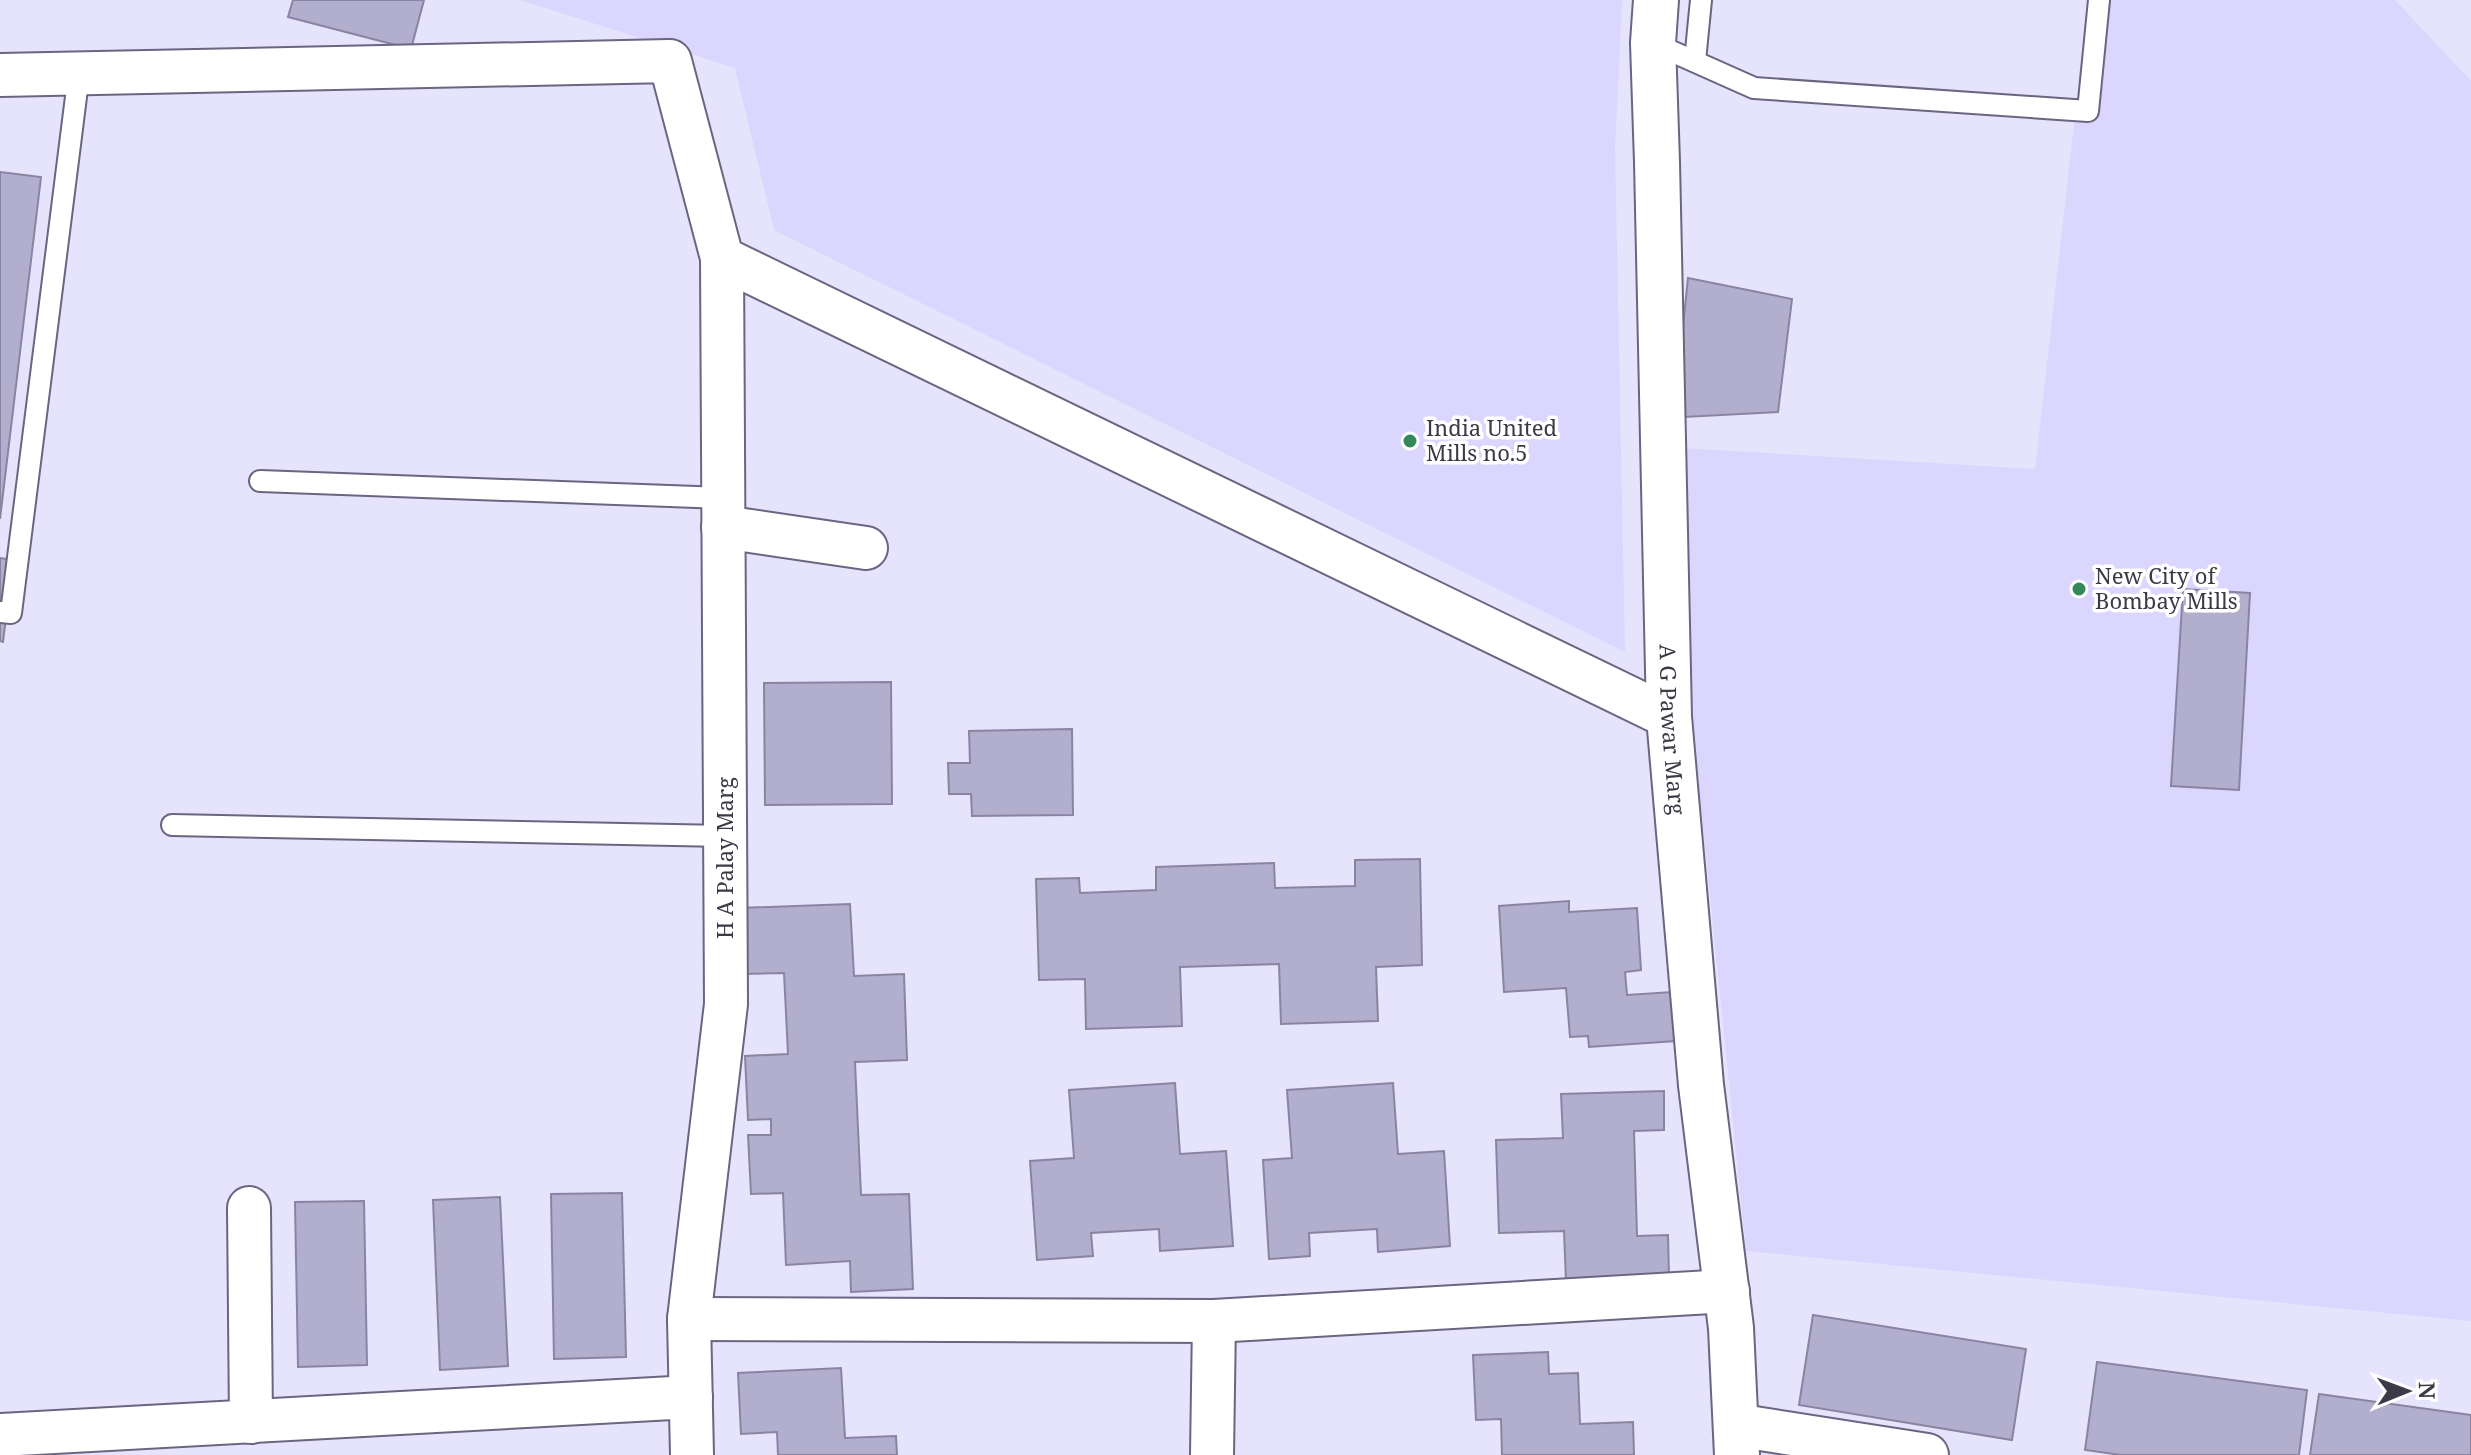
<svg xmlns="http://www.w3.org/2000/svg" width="2471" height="1455" font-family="'Noto Serif',serif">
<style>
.built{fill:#dbd6fd}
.building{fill:#b2aecd;stroke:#8984a2;stroke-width:2}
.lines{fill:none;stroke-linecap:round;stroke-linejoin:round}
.service-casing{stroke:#6a6581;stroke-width:24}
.minor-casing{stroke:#6a6581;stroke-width:46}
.tertiary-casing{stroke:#6a6581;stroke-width:48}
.service{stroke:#fff;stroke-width:20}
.minor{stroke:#fff;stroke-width:42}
.tertiary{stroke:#fff;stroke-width:44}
.poi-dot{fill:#34885a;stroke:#fff;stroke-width:3}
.labels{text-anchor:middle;stroke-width:7;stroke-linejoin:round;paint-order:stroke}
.poi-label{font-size:22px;fill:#3c3a47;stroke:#fff;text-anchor:start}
.street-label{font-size:22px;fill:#3c3a47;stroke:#fff}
</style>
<rect width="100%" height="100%" fill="#e6e3fd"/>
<!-- built -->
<g class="built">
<polygon points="520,0 1622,0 1615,147 1625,652 774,230 735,68"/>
<polygon points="2088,0 2395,0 2471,81 2471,1321 1746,1251 1691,708 1682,448 2035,469"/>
</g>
<!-- building -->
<g class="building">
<polygon points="293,0 424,0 411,49 288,17"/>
<polygon points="0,172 41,177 0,519"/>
<polygon points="1688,278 1792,299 1778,412 1684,417 1680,355"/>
<polygon points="0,558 13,560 3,642 0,641"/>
<polygon points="2183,589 2250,593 2239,790 2171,786"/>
<polygon points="891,682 892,804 765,805 764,683"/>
<polygon points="1072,729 1073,815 972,816 971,794 949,794 948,763 970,763 969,731"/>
<polygon points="1420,859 1422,965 1376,967 1378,1021 1281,1024 1279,964 1180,967 1182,1026 1086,1029 1085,979 1039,980 1036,879 1079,878 1080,893 1156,890 1156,867 1274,863 1275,888 1355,886 1355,860"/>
<polygon points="1569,901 1569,912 1637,908 1641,970 1625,972 1627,995 1672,992 1676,1041 1589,1047 1588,1036 1570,1037 1566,988 1504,992 1499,906"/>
<polygon points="850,904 854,976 904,974 907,1060 855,1062 861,1195 909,1194 913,1289 851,1292 850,1261 786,1265 783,1193 751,1194 748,1135 771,1135 771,1119 748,1120 745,1056 788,1054 784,973 742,974 739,908"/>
<polygon points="1175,1083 1180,1154 1226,1151 1233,1246 1160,1251 1159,1229 1091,1233 1093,1256 1037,1260 1030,1161 1074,1158 1069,1090"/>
<polygon points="1393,1083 1398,1154 1444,1151 1450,1246 1378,1252 1377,1229 1309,1233 1310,1256 1269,1259 1263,1160 1292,1158 1287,1090"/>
<polygon points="1664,1091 1664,1130 1634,1131 1637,1236 1668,1235 1669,1277 1566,1281 1564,1231 1499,1233 1496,1140 1563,1138 1561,1094"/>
<polygon points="622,1193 626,1357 554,1359 551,1194"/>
<polygon points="500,1197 508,1366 440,1370 433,1200"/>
<polygon points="364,1201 367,1365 298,1367 295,1202"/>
<polygon points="1813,1315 2026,1349 2012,1440 1799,1405"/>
<polygon points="1548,1352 1549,1374 1578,1373 1580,1424 1633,1422 1634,1455 1502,1455 1501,1419 1476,1420 1473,1355"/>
<polygon points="2097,1362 2307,1390 2299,1455 2121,1455 2085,1450"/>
<polygon points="841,1368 845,1438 896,1436 897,1455 778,1455 777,1432 741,1434 738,1373"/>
<polygon points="2319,1394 2471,1415 2471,1455 2310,1455"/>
</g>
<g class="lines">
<!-- service casing -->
<g class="service-casing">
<g id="service">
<polyline points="1653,43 1754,88 2088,111 2099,0"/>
<polyline points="1695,61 1701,0"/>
<polyline points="260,481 723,498"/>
<polyline points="0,612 11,613 79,73"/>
<polyline points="172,825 725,836"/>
</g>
</g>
<!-- minor casing -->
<g class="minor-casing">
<g id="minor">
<polyline points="0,75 670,61 722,258 1669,717"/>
<polyline points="723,527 866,548"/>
<polyline points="249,1208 251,1422"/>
<polyline points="689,1319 1214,1321 1728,1291"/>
<polyline points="1735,1425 1927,1455"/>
<polyline points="0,1435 691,1397"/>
<polyline points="692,1455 689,1319 726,1004 722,258"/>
<polyline points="1212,1455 1214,1321"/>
</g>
</g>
<!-- tertiary casing -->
<g class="tertiary-casing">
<g id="tertiary">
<path id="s1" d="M1656,0l-3,43 4,119 12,555 32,368 30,243 6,127"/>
</g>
</g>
<!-- service -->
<use href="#service" class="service"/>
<!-- minor -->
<use href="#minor" class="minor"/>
<!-- tertiary -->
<use href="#tertiary" class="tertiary"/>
</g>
<!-- markers -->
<g class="poi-dot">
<circle cx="1410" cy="441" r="8"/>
<circle cx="2079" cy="589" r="8"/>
</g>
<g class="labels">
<!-- poi labels -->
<g class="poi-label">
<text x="1426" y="436">India United<tspan x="1426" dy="25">Mills no.5</tspan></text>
<text x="2095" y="584">New City of<tspan x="2095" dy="25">Bombay Mills</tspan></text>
</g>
<!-- street labels -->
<g class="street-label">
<text dy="8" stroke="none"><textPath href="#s1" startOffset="730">A G Pawar Marg</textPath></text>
<text transform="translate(725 858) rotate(-90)" y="8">H A Palay Marg</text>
</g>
</g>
<!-- north arrow -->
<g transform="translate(2407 1391) rotate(89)" stroke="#ffffff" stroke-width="6" paint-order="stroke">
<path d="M0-6L14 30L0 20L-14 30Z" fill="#3c3a47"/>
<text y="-12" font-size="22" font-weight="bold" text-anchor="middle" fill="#3c3a47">N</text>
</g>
</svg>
